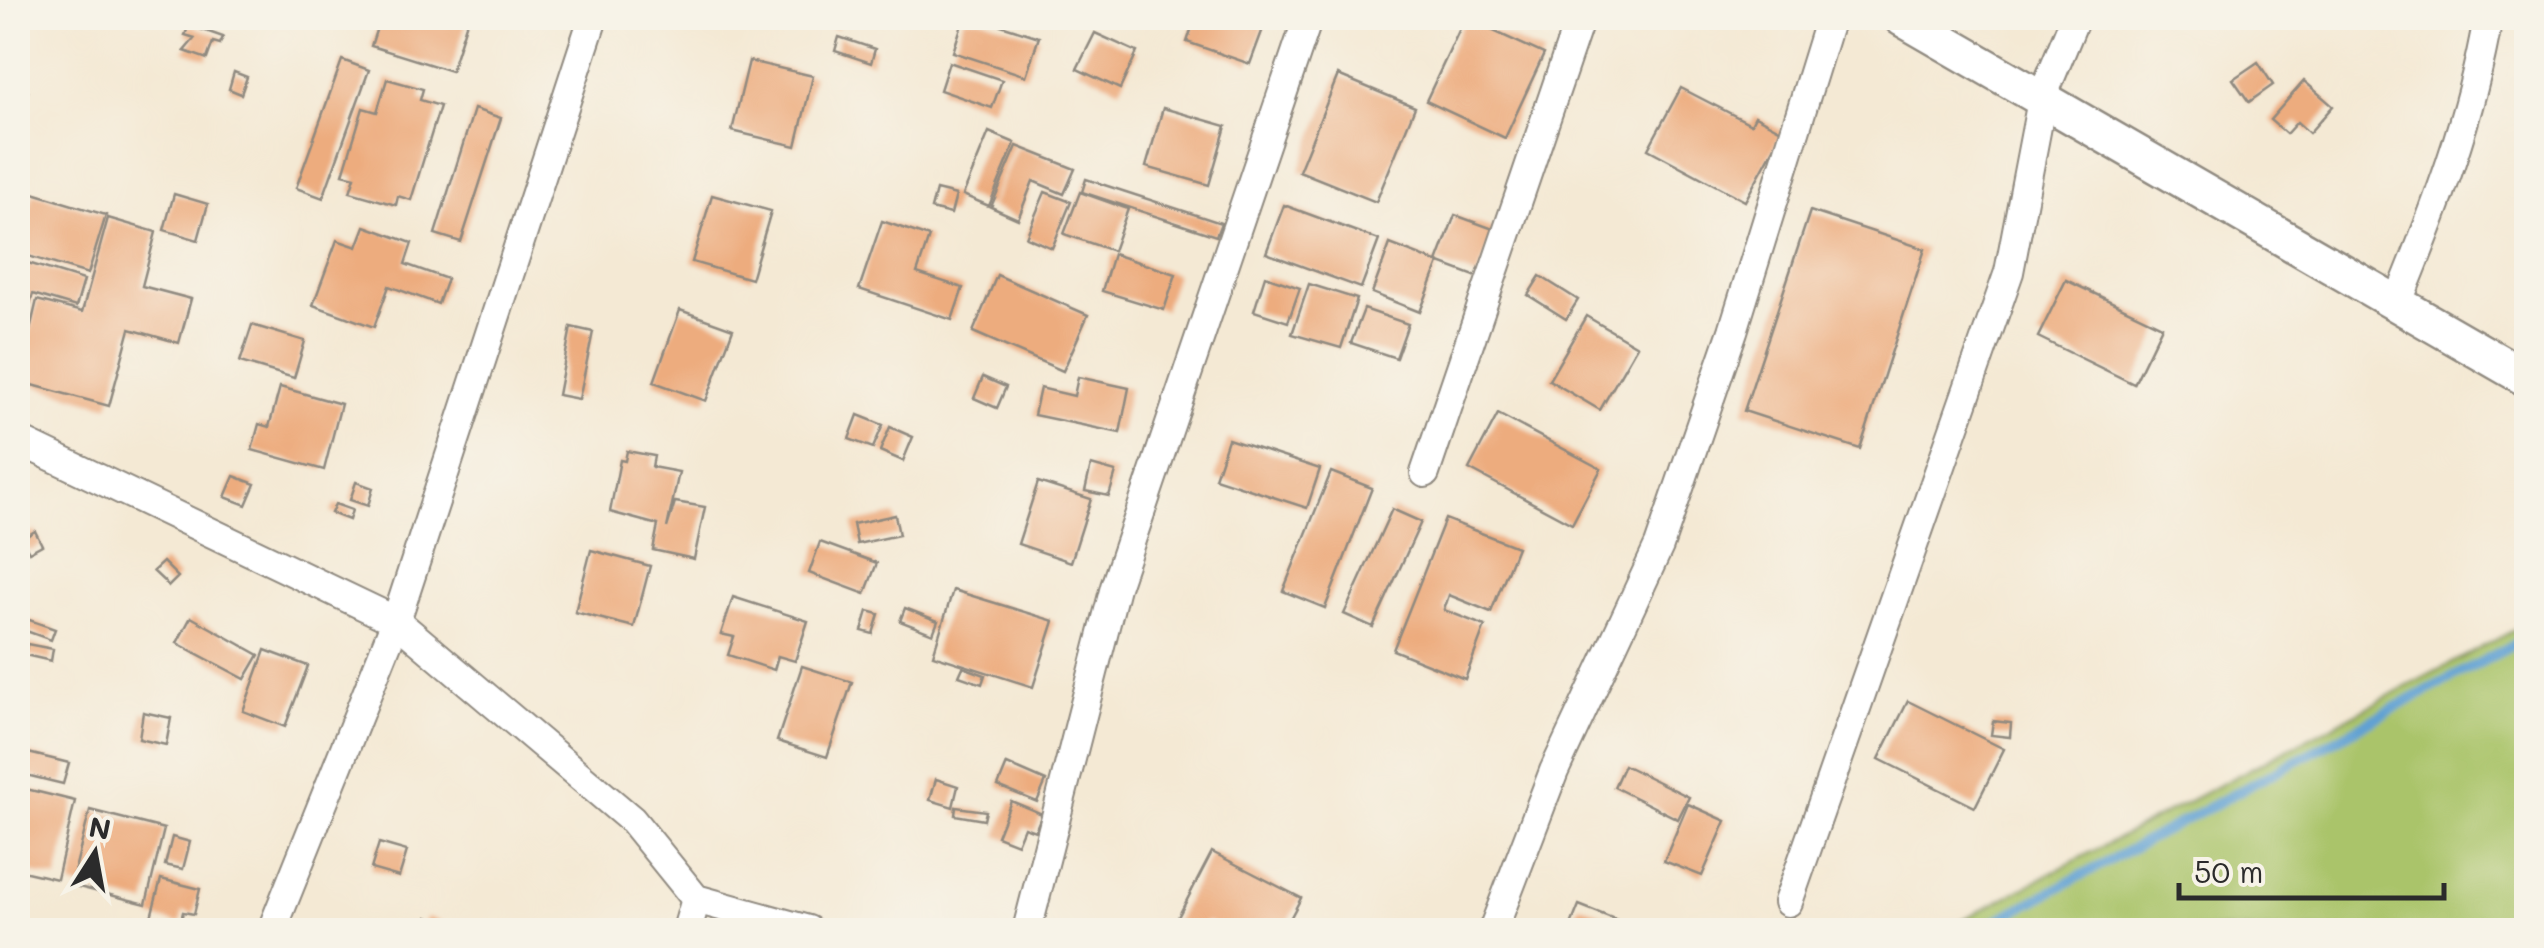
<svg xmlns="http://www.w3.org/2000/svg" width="2544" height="948" font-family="Mali,sans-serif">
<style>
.green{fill:#aac46a;stroke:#6a784a;stroke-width:2.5}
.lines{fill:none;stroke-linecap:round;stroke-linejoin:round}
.stream{stroke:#61a1d3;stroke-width:10}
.building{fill:#edac7e}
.minor-casing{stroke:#908a80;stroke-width:32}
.tertiary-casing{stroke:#908a80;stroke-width:40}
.minor{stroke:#fff;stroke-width:28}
.tertiary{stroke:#fff;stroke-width:35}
</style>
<rect width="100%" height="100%" fill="#f7f3e8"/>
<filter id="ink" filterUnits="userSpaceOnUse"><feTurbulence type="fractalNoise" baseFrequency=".01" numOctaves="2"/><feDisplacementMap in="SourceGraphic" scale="20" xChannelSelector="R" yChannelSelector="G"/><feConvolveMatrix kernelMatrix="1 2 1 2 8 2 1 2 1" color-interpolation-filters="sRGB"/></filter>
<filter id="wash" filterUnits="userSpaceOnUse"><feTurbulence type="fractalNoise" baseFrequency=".0048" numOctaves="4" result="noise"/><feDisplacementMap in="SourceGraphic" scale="40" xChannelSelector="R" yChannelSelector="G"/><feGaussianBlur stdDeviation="2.25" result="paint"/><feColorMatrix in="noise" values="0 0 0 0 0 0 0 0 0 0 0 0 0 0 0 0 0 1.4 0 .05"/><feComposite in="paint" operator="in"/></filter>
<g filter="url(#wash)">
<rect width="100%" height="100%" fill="#f4e9d4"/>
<!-- green -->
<polygon class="green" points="2526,624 2526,930 1943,930"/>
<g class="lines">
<!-- stream -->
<polyline class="stream" points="1979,930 2526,638"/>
</g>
<g id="blocks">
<!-- building -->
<g class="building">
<polygon points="380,18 468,18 451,71 371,46"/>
<polygon points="807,18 841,18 837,29"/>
<polygon points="964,18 979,18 1039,37 1026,76 953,52"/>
<polygon points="1195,18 1267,18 1250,64 1187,42"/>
<polygon points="1465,18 1544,54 1505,138 1426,101"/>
<polygon points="189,25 223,37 220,44 213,42 207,59 184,51 195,38 185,35"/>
<polygon points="1095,33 1137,52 1120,89 1077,69"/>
<polygon points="839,37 875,49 871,63 835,51"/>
<polygon points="342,60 369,70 323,198 296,188"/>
<polygon points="749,61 813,76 796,146 732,131"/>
<polygon points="949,62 1002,80 992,108 940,90"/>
<polygon points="2258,62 2273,85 2249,102 2233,79"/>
<polygon points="234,72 247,77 241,94 229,89"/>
<polygon points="1338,75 1415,107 1376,202 1299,171"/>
<polygon points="387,79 423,89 420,100 440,106 411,200 398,196 396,205 350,192 355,177 343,174 363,108 377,112"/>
<polygon points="2304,81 2333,106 2309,133 2297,122 2286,134 2270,120"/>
<polygon points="18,88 28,92 18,118"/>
<polygon points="1681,88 1751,124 1755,116 1783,131 1745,201 1648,149"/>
<polygon points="1163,108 1226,126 1209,185 1146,167"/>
<polygon points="474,109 501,118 461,242 435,234"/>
<polygon points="989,132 1015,143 989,206 963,195"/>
<polygon points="1017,146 1075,169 1064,194 1033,181 1018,219 991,207"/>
<polygon points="1086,179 1221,223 1216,236 1082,192"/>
<polygon points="936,190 956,195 951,214 931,209"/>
<polygon points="1045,192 1071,202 1052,248 1026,237"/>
<polygon points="1080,192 1128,209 1113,251 1064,234"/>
<polygon points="33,193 106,215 88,274 18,253"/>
<polygon points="174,194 208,204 198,240 164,230"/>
<polygon points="712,195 771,211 751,279 692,262"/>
<polygon points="1284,205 1379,240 1361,288 1266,253"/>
<polygon points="1810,211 1925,249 1860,449 1744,411"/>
<polygon points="1455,215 1496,230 1477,277 1437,262"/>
<polygon points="108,218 156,232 142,286 191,299 179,343 130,329 109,406 18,381 37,300 82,312"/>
<polygon points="882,221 929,237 917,273 963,288 952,320 859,289"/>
<polygon points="365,226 412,243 405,264 447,279 438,304 389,286 374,327 313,305 337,240 357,247"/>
<polygon points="1390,244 1439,263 1420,312 1372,293"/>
<polygon points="1113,254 1176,274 1164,310 1102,291"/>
<polygon points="18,260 84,280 76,307 33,294 18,342"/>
<polygon points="997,275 1088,315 1063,371 973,332"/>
<polygon points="1265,276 1300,288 1288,322 1254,311"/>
<polygon points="1540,276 1578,300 1566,319 1528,295"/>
<polygon points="2066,280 2162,326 2134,384 2038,337"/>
<polygon points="1309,284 1357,299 1341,348 1292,334"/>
<polygon points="1364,309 1408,324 1396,358 1351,343"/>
<polygon points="680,310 733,329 706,401 654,382"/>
<polygon points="1586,316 1637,346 1600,410 1549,380"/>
<polygon points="252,325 305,341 294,378 240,362"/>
<polygon points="571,327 593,332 579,399 558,395"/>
<polygon points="983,377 1006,387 997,408 974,398"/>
<polygon points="1078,377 1129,388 1120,433 1034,415 1040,388 1074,396"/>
<polygon points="280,387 341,404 324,470 252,450 259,424 269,427"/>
<polygon points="1498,414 1601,469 1572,524 1469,469"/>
<polygon points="858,415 883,425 873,448 849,439"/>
<polygon points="890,427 913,437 903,461 880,451"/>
<polygon points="1228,439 1320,469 1307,508 1215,478"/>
<polygon points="627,451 654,456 652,467 679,472 667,528 675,502 705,507 694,559 653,550 658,525 610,512 620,460 625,461"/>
<polygon points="1091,465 1116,472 1109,496 1085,491"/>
<polygon points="1331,472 1372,488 1325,608 1283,591"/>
<polygon points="234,476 255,484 246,505 225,497"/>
<polygon points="356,482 373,488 368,506 350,500"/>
<polygon points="1038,482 1091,499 1071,562 1018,544"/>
<polygon points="335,504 352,510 349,520 331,513"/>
<polygon points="1392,509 1421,522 1373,627 1344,614"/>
<polygon points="895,515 899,535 857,544 853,524"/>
<polygon points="1445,519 1517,547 1491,612 1449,595 1444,610 1485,626 1465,679 1393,650"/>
<polygon points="35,531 42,545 29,552 22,539"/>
<polygon points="820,542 877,563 865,594 809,573"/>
<polygon points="591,550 650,566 634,627 575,612"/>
<polygon points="163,562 178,577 169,586 153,571"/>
<polygon points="953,590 1054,621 1033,687 933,655"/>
<polygon points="733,597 808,621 795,661 778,656 774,670 728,655 734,637 721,634"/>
<polygon points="905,608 938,621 933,634 900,621"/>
<polygon points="868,611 879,614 873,634 862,631"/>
<polygon points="18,616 55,629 51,640 18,628"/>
<polygon points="191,617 259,655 245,679 177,643"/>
<polygon points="27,644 53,649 51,661 25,655"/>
<polygon points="265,650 308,666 285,727 243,711"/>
<polygon points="802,666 852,682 827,757 777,741"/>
<polygon points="963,667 985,675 982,684 959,676"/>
<polygon points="1908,701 2004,749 1975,807 1879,759"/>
<polygon points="143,712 171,718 166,745 139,739"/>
<polygon points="1993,721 2011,723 2010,737 1991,735"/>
<polygon points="20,751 69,763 63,784 18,773"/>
<polygon points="1007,764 1046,781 1037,802 998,786"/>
<polygon points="1624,765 1689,797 1678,819 1614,787"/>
<polygon points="936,779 958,786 953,807 930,800"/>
<polygon points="18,787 75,801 57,879 18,870"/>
<polygon points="1011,801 1042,814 1035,831 1024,827 1017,844 997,836"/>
<polygon points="1688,804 1726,821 1702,876 1664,861"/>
<polygon points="956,807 986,811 984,820 955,815"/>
<polygon points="90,810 164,829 146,904 71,885"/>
<polygon points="172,837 190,842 183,869 165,865"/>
<polygon points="379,843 407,851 399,877 371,869"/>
<polygon points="1212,852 1301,898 1284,930 1225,930 1206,921 1202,930 1191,930 1175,923"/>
<polygon points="161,879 200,889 194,914 183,912 180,924 151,917"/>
<polygon points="1579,905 1642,930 1569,930"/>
<polygon points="427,917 461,930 422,930"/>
</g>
</g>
</g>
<g filter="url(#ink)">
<use href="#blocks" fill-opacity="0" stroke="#908a80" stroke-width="2.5"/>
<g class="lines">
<!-- minor casing -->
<g class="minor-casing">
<g id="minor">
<path d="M2397,304c38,-93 74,-186 91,-286"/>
<polyline points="18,440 396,621 632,820 696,899 808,930"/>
<polyline points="1425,473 1580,18"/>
<polyline points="1788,902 2009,272 2043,95 2075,18"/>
<polyline points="272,930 396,621 593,18"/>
<polyline points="687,930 696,899"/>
<polyline points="1027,930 1115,587 1308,18"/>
<polyline points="1493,930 1554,771 1659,546 1733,331 1830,18"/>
</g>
</g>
<!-- tertiary casing -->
<g class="tertiary-casing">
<polyline id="tertiary" points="1902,18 2526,378"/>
</g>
<!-- minor -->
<use href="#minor" class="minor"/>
<!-- tertiary -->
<use href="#tertiary" class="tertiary"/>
</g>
</g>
<!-- margin -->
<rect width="2544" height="948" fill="none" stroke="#f7f3e8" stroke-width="60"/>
<!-- north arrow -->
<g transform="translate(95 853) rotate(11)" stroke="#f7f3e8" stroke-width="8" paint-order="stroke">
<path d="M0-8L18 38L0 25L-18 38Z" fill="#2b2b2b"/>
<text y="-15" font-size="28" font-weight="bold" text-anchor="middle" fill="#2b2b2b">N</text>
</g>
<!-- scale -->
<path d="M2179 883v15h265v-15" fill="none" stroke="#2b2b2b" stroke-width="5"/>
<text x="2194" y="883" font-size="30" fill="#2b2b2b" stroke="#f7f3e8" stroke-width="8" paint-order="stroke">50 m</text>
</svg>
